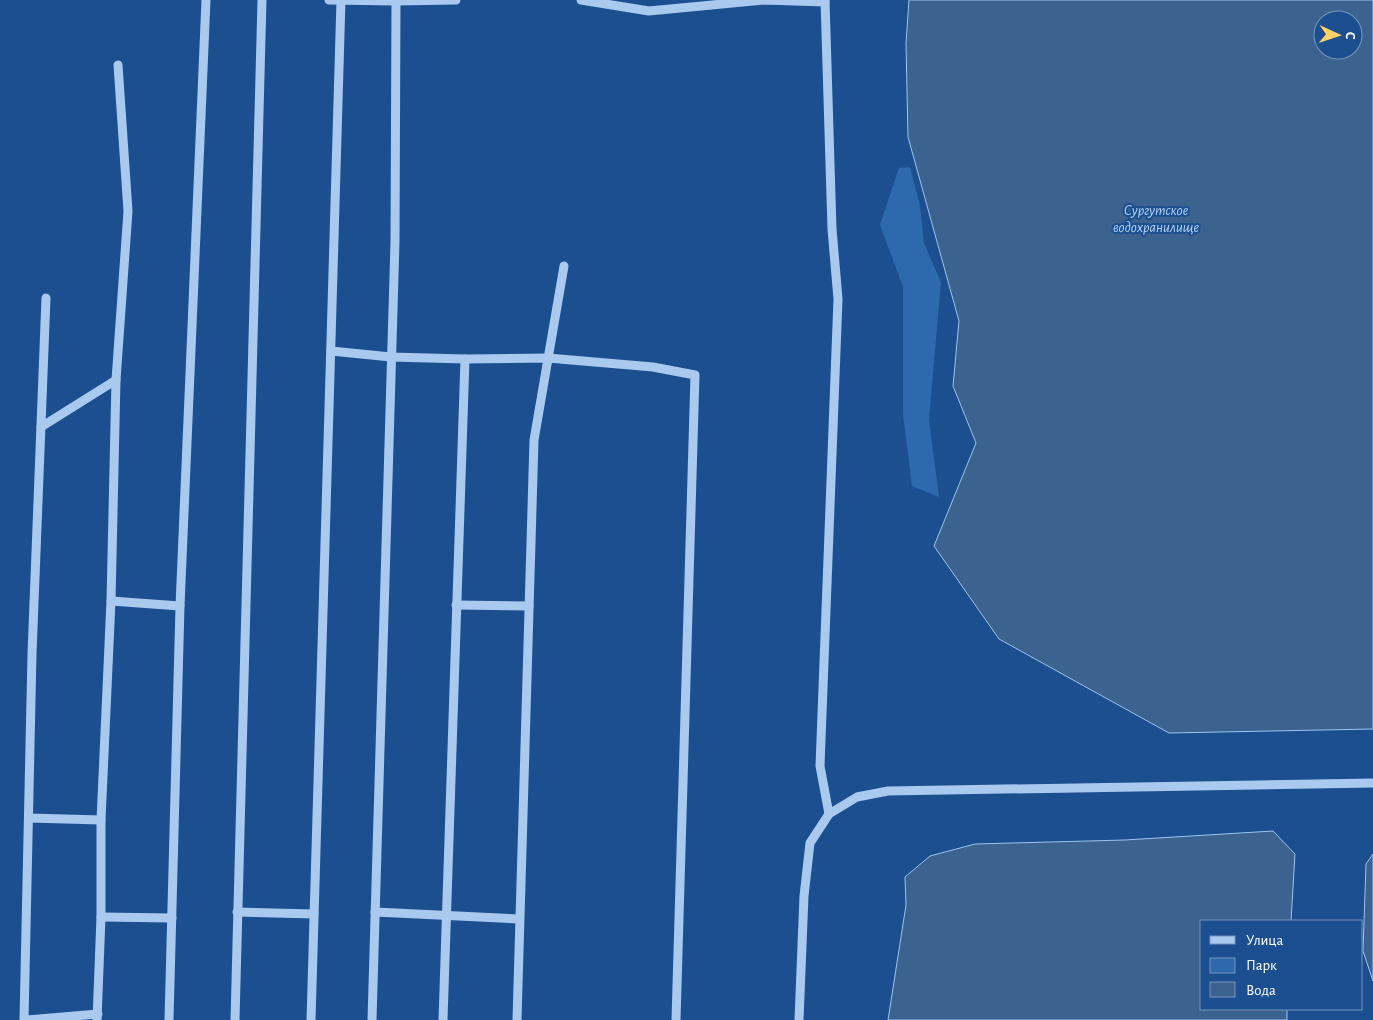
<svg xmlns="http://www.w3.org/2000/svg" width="1373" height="1020" font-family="'Alegreya Sans',sans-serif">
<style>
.green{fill:#2e69ad}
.water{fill:#3c6290;stroke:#9cc4f0;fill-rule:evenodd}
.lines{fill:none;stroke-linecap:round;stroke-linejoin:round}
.minor{stroke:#a9c9ee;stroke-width:9}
.labels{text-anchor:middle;stroke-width:4;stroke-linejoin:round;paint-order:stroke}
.water-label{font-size:15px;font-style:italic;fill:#b5d3f5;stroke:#1b4f8f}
</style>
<rect width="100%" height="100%" fill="#1b4f8f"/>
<!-- green -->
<polygon class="green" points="910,167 920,205 924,243 941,282 929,420 939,497 912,486 903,414 903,287 880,225 899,168"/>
<!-- water -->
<g class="water">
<path d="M909,0h464v729l-204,4 -170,-94 -65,-93 42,-103 -23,-57 6,-65 -51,-184 -2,-94zM1323,20h30v30h-30z"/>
<polygon points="1273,831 1295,854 1291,921 1202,921 1202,1009 1287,1009 1287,1020 888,1020 906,905 905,877 930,856 975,844 1125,840"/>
<polygon points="1373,854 1373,981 1363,951 1366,864"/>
</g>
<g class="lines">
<!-- minor -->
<g class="minor">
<polyline points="329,0 396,1 456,0"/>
<polyline points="581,0 649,11 765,0 825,2"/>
<polyline points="825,0 832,229 838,299 820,766 829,814"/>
<polyline points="331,351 391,357 465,359 548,358 653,367 695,375 676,1020"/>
<polyline points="41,427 116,380"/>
<polyline points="111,601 180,606"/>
<polyline points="456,605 529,606"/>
<polyline points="29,818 101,820"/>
<polyline points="237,912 314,914"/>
<polyline points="375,912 519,919"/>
<polyline points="101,917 172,918"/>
<polyline points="24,1020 32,654 46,298"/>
<polyline points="27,1020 98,1014"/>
<polyline points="97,1020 101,917 101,820 111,601 116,380 128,211 118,65"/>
<polyline points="169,1020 180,606 206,0"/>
<polyline points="235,1020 262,0"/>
<polyline points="311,1020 341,0"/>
<polyline points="372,1020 395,242 396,1"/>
<polyline points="443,1020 465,359"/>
<polyline points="517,1020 534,440 564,266"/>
<polyline points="799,1020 804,896 810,843 829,814 857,797 888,791 1373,783"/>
</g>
</g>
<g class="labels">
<!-- water labels -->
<g class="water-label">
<text x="1156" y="215">Сургутское<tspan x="1156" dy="17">водохранилище</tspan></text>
</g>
</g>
<!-- legend -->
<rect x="1200" y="920" width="162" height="90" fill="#1b4f8f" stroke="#7695bc"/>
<rect x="1210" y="936" width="25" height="8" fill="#a9c9ee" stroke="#7695bc"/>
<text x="1246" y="945" font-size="15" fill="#ffffff">Улица</text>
<rect x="1210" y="958" width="25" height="15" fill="#2e69ad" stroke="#7695bc"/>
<text x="1246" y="970" font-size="15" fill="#ffffff">Парк</text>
<rect x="1210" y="982" width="25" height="15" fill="#3c6290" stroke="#7695bc"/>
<text x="1246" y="995" font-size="15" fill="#ffffff">Вода</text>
<!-- north arrow -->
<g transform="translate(1338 35) rotate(93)"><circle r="24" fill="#1b4f8f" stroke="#7695bc"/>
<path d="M0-4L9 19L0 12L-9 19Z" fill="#ffd166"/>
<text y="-8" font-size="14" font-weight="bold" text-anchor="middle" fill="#ffffff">С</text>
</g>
</svg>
